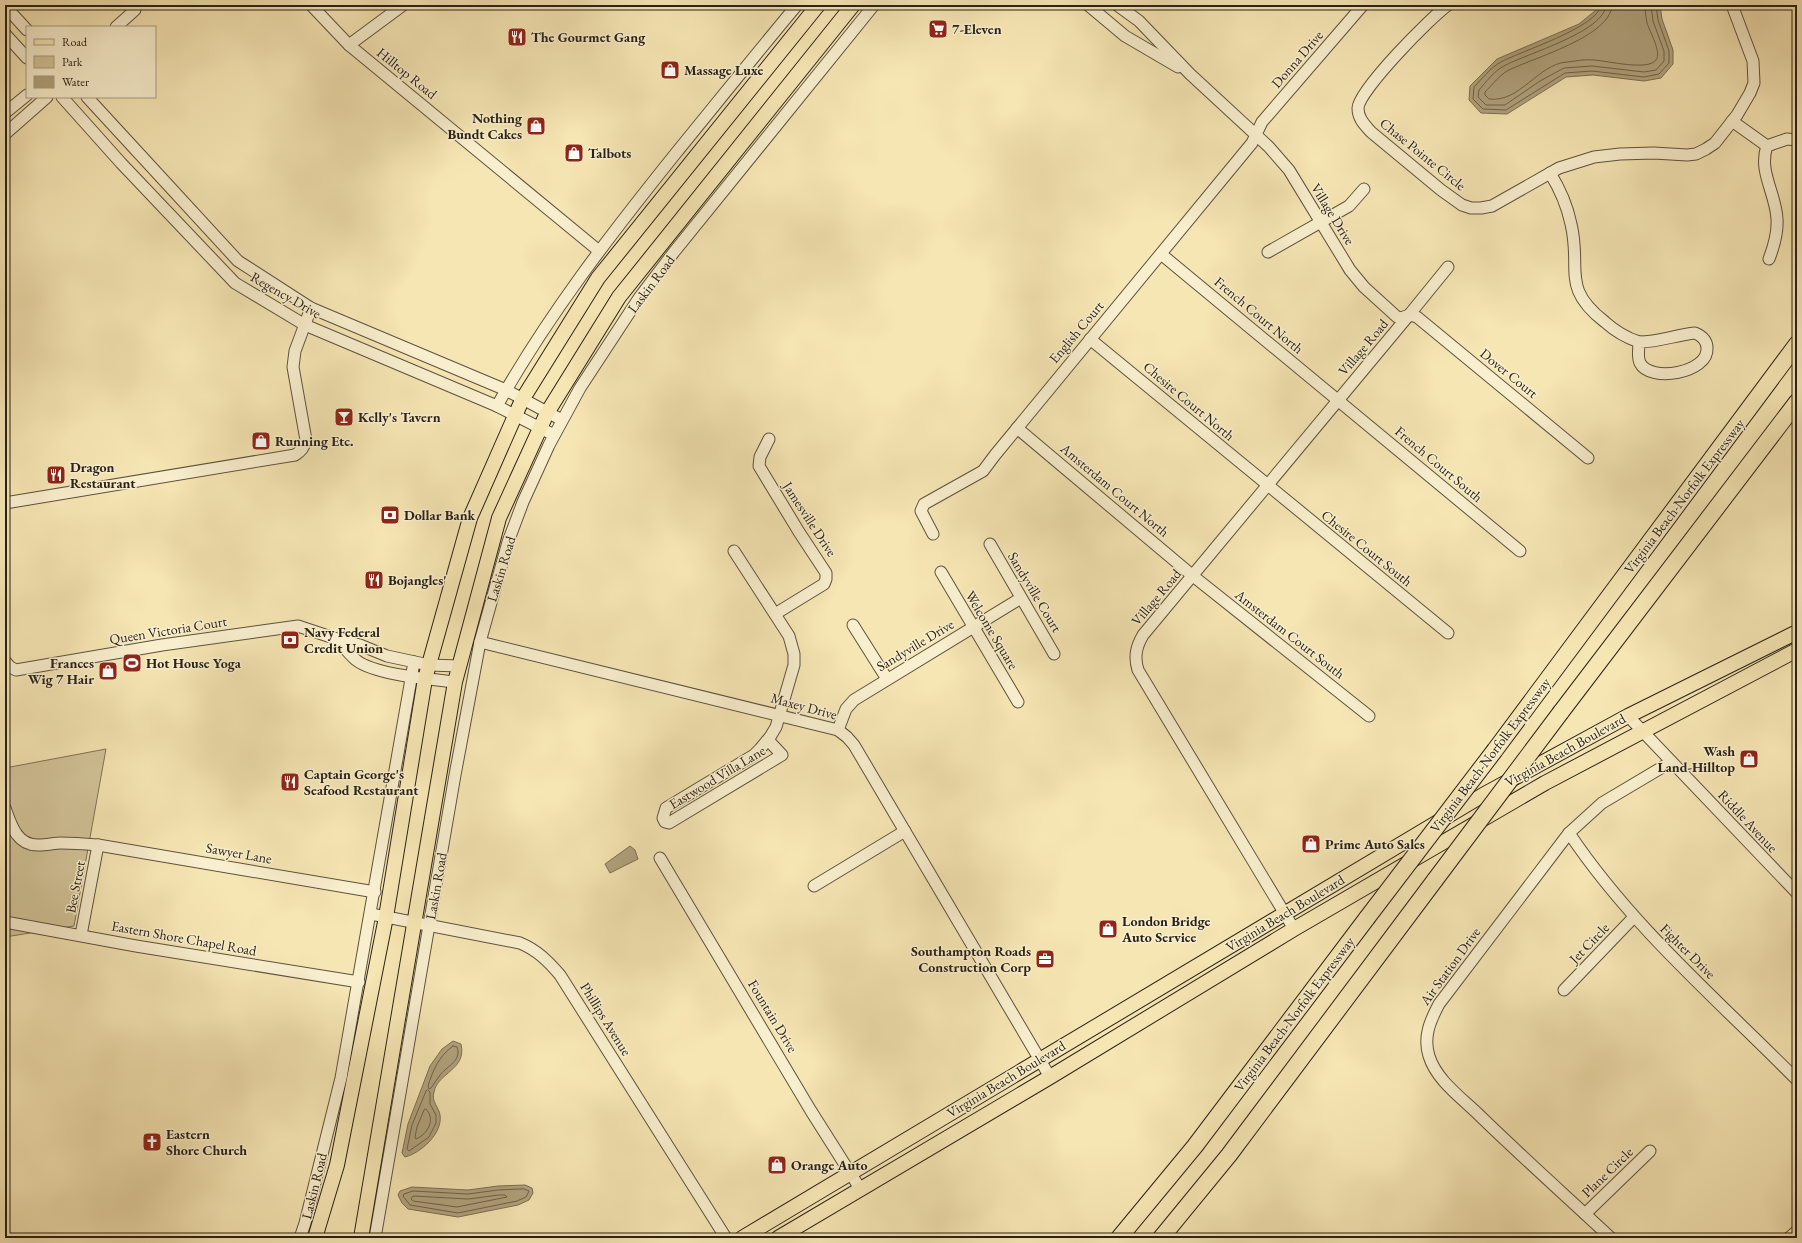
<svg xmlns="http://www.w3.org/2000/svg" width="1802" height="1243" font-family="'EB Garamond',serif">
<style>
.green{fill:#d3c599;stroke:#7e7358}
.water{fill:#b1a37e;stroke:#7b6f54}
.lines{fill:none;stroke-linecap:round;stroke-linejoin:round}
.shore{stroke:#6e624a;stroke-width:1}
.minor-casing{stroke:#5d523e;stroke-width:13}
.major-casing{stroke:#2a2116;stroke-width:16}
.highway-casing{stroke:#2a2116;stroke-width:18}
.minor{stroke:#f9efce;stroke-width:11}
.major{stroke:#f6e6b4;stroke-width:14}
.highway{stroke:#f6e6b4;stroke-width:16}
.highway-bridge-casing{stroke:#2a2116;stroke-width:18;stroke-linecap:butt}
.highway-bridge{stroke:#f6e6b4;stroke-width:16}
.labels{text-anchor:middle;stroke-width:3;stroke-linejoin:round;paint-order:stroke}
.poi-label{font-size:14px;font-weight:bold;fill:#2a2116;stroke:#f9efce;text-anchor:start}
.street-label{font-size:14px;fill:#2a2116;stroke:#f9efce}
</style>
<rect width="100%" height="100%" fill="#f6e6b4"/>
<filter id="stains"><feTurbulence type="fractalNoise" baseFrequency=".005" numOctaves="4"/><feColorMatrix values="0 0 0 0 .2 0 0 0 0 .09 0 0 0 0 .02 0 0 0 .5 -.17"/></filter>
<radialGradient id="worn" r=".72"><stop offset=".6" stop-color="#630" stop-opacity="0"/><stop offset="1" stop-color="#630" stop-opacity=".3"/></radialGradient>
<!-- green -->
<polygon class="green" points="106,749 74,926 5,937 5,768"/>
<!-- water -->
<g class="water">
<polygon points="1598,5 1660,5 1662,19 1673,50 1673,64 1661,78 1644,81 1593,75 1566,77 1507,114 1481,113 1469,100 1470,86 1497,59 1579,24 1596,10"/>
<polygon points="630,846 635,850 638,859 610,873 605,864"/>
<path d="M453,1041l8,3c6,26 -23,28 -27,48 -3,10 5,15 6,23 3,18 -19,38 -35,42l-3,-4 6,-29 22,-58 12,-17z"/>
<polygon points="525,1185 532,1188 533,1193 529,1200 518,1205 458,1217 408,1209 402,1203 398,1195 400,1191 412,1187 468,1190 498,1186"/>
</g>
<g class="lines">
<!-- shore -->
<g class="shore">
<path d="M1601,5c-2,22 -80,46 -100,57 -10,5 -19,17 -27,25l-1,12 10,10 23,1 59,-37 27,-2 52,6 15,-3 10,-11v-12l-11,-31 -2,-15"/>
<path d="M1606,5c-1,27 -81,49 -102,61 -10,5 -18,16 -25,24l-1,7 8,8h19l35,-24 24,-13 28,-2 52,6 12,-2 8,-9v-10l-11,-30 -2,-16"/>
<path d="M1612,5c-1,32 -80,53 -105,66 -8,5 -16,15 -22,21v3l4,4c31,4 49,-35 78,-37 9,-1 18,-3 27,-2 14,1 54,11 62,0 6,-7 -6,-28 -9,-37 -1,-5 -2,-12 -2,-18"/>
<path d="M453,1046l4,1c5,14 -10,19 -17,28 -3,4 -6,9 -9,13l-2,1 -1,-3c5,-16 11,-30 25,-40z"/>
<polygon points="428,1090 430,1092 430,1104 436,1115 436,1123 429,1137 409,1151 407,1149 412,1125 426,1091"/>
<path d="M426,1109c10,10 2,25 -10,30l-1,-2 2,-10 7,-17z"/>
<polygon points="524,1189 529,1191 526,1197 517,1201 458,1213 410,1205 403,1196 404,1194 413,1191 468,1194 498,1190"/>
<polygon points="499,1195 505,1195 507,1197 457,1207 413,1201 411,1199 413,1196 468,1199"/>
</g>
<!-- minor casing -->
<g class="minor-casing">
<g id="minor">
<polyline points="311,5 349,45 599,251"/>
<polyline points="1088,5 1125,36 1178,67"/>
<polyline points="1117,5 1139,21 1190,74 1269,147 1289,170 1350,270 1364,287 1397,317 1401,318 1409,315 1448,267"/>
<path d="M1448,5c-17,12 -89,85 -90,103 0,11 7,17 13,24l70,58 21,15 9,3h10l11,-2 67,-38 35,-11 26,-3 34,-1 33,2 9,-1 10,-5 9,-6 22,-28 13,-22 4,-10 -1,-22 -21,-56"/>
<polyline points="5,6 27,30"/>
<polyline points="116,27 135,10"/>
<polyline points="5,34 27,58"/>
<polyline points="349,45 403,5"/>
<polyline points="62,97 121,163 235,283 305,325 497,406 554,435"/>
<polyline points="87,97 238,261 311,308 506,390 562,420"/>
<polyline points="5,113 27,95"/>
<polyline points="1732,121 1767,146"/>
<polyline points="5,134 47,97"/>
<path d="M1550,173c10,16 17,32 21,51 11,46 -11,63 34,98 10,9 22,16 34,20"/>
<polyline points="1268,252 1349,206 1364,189"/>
<polyline points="1161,254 1520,551"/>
<path d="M1769,259c5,-13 9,-26 8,-40 -1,-25 -19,-48 -10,-73l20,-7 10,1"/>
<path d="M1695,333c7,3 12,7 12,15 2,25 -57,35 -67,15 -3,-7 -1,-14 -1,-21 19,0 37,-7 56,-9z"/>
<polyline points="1090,339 1448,633"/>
<path d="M497,406c51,-91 114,-172 179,-253 40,-49 80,-99 121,-148"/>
<polyline points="1017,428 1193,576 1369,716"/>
<polyline points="769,439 760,457 759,466 799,532 826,573 826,579 824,584 775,614"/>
<path d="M5,503l290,-48c6,-4 9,-7 11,-15l-13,-73 2,-16 16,-43"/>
<polyline points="933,534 921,511 924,504 983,471 995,455 1252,143 1262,122 1363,5"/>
<polyline points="990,544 1054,654"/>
<polyline points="734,551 789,636 794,654 794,665 776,727 770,737 760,749 754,755 666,808 663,818 665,822 669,823 782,755 768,740"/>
<polyline points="941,572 1018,702"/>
<polyline points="853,625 887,679"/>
<path d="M337,639c6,7 12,15 19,21 19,15 74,19 99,22"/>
<polyline points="480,642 838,730 847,737 854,745 1050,1077"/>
<polyline points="5,661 10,667 16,670 162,645 298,626 337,639 360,645 387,656 429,665 459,666"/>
<polyline points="1628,716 1797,893"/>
<polyline points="838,730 846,709 854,700 1021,598"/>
<path d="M5,808c6,17 12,38 34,37 8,0 15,-2 22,-2 12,0 25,1 37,2l277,47"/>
<path d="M1569,833c63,94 149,167 228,247"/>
<polyline points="660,858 811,1111 861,1190"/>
<polyline points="814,886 905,831"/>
<path d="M371,914l149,29c17,7 28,18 40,32l166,263"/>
<polyline points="5,922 136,946 359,982"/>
<path d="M1294,929l-156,-259c-4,-13 -2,-23 5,-35l266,-320 8,2 171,141"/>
<polyline points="81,935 98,845"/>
<polyline points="1564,990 1634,917"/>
<polyline points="1585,1214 1650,1151"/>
<polyline points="300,1238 305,1223 341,1078 414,662"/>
<polyline points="375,1238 455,775 480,642 508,542 523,502 549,445 580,388 639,298 674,252 874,5"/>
<path d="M1611,1238c-45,-42 -91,-83 -135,-126 -17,-16 -40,-33 -47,-56 -6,-19 1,-35 10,-52l130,-171 33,-30 69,-41"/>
<polyline points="1789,1238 1797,1231"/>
</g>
</g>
<!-- major casing -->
<g class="major-casing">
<g id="major">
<polyline points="315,1238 337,1165 386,917 425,679 470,518 522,400 598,278 818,5"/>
<polyline points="361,1238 455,682 499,518 547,413 619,297 853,5"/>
<polyline points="742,1238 1483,795 1628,716 1797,632"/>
<polyline points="778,1238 1050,1077 1294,929 1545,783 1797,650"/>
</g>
</g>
<!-- highway casing -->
<g class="highway-casing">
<g id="highway">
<polyline points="1561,712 1797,402"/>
<polyline points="1495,750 1797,344"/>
<polyline points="1119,1238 1195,1146 1367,918"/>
<polyline points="1161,1238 1229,1155 1435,880"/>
</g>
</g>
<!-- minor -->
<use href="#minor" class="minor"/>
<!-- major -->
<use href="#major" class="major"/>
<!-- highway -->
<use href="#highway" class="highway"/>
<!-- highway-bridge casing -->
<g class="highway-bridge-casing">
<g id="highway-bridge">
<polyline points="1435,880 1561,712"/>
<polyline points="1367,918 1495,750"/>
</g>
</g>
<!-- highway-bridge -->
<use href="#highway-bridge" class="highway-bridge"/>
</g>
<!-- icons -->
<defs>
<g id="supermarket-square" transform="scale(1)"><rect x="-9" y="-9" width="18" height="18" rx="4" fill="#8f2418" stroke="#f9efce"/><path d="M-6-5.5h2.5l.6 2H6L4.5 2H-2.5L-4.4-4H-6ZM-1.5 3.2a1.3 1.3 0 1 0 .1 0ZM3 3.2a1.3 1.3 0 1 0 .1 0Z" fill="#fff"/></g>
<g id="restaurant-square" transform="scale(1)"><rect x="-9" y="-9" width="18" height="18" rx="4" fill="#8f2418" stroke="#f9efce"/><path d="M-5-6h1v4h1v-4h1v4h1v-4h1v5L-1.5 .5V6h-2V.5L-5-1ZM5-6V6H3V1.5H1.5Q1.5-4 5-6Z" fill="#fff"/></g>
<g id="shop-square" transform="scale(1)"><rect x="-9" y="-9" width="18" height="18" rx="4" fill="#8f2418" stroke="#f9efce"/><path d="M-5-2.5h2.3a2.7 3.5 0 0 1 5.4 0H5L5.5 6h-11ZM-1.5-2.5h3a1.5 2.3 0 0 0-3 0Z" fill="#fff"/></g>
<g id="bar-square" transform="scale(1)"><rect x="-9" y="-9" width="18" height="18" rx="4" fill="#8f2418" stroke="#f9efce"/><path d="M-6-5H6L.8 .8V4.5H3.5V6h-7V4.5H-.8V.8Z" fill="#fff"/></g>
<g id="bank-square" transform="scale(1)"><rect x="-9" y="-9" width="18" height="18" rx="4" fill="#8f2418" stroke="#f9efce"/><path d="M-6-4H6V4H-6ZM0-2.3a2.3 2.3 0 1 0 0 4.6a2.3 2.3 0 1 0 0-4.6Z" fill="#fff"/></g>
<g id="stadium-square" transform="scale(1)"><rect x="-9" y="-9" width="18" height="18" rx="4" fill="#8f2418" stroke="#f9efce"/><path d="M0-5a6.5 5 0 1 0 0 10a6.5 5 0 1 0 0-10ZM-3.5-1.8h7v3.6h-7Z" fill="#fff"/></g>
<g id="office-square" transform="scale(1)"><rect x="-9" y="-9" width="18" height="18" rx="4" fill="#8f2418" stroke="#f9efce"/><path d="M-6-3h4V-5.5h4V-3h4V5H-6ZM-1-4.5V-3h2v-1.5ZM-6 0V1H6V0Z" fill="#fff"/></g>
<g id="church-square" transform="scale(1)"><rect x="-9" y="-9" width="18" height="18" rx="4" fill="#8f2418" stroke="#f9efce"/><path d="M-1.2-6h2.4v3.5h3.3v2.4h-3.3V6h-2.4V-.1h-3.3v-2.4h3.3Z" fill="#fff"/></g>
</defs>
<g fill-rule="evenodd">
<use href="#supermarket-square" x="938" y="29"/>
<use href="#restaurant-square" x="517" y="37"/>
<use href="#shop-square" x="670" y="70"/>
<use href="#shop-square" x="536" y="126"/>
<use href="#shop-square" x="574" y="153"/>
<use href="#bar-square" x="344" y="417"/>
<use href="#shop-square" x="261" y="441"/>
<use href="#restaurant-square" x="56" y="475"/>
<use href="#bank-square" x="390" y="515"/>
<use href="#restaurant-square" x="374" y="580"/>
<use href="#bank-square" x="290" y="640"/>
<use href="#stadium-square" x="132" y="663"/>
<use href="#shop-square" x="108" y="671"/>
<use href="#shop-square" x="1749" y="759"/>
<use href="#restaurant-square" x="290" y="782"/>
<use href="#shop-square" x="1311" y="844"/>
<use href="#shop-square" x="1108" y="929"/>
<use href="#office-square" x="1045" y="959"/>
<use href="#church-square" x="152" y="1142"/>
<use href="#shop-square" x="777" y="1165"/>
</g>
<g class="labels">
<!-- poi labels -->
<g class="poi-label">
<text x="952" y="34">7-Eleven</text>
<text x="531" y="42">The Gourmet Gang</text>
<text x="684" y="75">Massage Luxe</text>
<text x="522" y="123" text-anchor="end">Nothing<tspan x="522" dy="16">Bundt Cakes</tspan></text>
<text x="588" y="158">Talbots</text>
<text x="358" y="422">Kelly's Tavern</text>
<text x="275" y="446">Running Etc.</text>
<text x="70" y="472">Dragon<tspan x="70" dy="16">Restaurant</tspan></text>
<text x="404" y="520">Dollar Bank</text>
<text x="388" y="585">Bojangles'</text>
<text x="304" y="637">Navy Federal<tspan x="304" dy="16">Credit Union</tspan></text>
<text x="94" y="668" text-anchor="end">Frances<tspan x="94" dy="16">Wig 7 Hair</tspan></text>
<text x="146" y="668">Hot House Yoga</text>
<text x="1735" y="756" text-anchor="end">Wash<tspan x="1735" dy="16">Land-Hilltop</tspan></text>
<text x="304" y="779">Captain George's<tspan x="304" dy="16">Seafood Restaurant</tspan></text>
<text x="1325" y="849">Prime Auto Sales</text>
<text x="1122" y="926">London Bridge<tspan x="1122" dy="16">Auto Service</tspan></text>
<text x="1031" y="956" text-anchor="end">Southampton Roads<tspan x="1031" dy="16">Construction Corp</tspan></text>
<text x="166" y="1139">Eastern<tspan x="166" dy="16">Shore Church</tspan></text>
<text x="791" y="1170">Orange Auto</text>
</g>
<!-- street labels -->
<g class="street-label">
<text transform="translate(1297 59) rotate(-49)" y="5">Donna Drive</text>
<text transform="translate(407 73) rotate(39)" y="5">Hilltop Road</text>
<text transform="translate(1423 154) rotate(39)" y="5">Chase Pointe Circle</text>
<text transform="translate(1333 214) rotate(58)" y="5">Village Drive</text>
<text transform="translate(651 284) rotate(-53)" y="5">Laskin Road</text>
<text transform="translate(286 295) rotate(30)" y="5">Regency Drive</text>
<text transform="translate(1259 315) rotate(40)" y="5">French Court North</text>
<text transform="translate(1076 332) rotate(-50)" y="5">English Court</text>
<text transform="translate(1363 347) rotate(-50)" y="5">Village Road</text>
<text transform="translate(1509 373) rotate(39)" y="5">Dover Court</text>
<text transform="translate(1189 401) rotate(40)" y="5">Chesire Court North</text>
<text transform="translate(1439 464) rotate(40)" y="5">French Court South</text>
<text transform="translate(1115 490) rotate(40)" y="5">Amsterdam Court North</text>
<text transform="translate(1684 496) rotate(-53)" y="5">Virginia Beach-Norfolk Expressway</text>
<text transform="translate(810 519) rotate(57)" y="5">Jamesville Drive</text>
<text transform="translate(1367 548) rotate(39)" y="5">Chesire Court South</text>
<text transform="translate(501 569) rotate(-73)" y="5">Laskin Road</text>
<text transform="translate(1035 592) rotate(59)" y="5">Sandyville Court</text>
<text transform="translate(1156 597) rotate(-50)" y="5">Village Road</text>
<text transform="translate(168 630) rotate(-9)" y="5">Queen Victoria Court</text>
<text transform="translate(992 630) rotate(59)" y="5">Welcome Square</text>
<text transform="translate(1290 634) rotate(38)" y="5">Amsterdam Court South</text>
<text transform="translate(915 645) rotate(-31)" y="5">Sandyville Drive</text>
<text transform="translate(804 706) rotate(15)" y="5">Maxey Drive</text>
<text transform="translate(1565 750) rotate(-29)" y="5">Virginia Beach Boulevard</text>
<text transform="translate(1490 755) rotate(-53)" y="5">Virginia Beach-Norfolk Expressway</text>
<text transform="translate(717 777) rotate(-31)" y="5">Eastwood Villa Lane</text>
<text transform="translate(1748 821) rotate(47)" y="5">Riddle Avenue</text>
<text transform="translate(239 853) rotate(10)" y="5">Sawyer Lane</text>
<text transform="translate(436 886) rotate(-80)" y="5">Laskin Road</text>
<text transform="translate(75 887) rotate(-79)" y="5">Bee Street</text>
<text transform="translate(1285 913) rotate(-31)" y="5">Virginia Beach Boulevard</text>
<text transform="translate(184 938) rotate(10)" y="5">Eastern Shore Chapel Road</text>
<text transform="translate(1589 943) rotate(-46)" y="5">Jet Circle</text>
<text transform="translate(1688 951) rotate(45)" y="5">Fighter Drive</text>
<text transform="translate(1450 966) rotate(-54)" y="5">Air Station Drive</text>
<text transform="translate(1294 1014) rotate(-53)" y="5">Virginia Beach-Norfolk Expressway</text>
<text transform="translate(773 1016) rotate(59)" y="5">Fountain Drive</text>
<text transform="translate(606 1019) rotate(58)" y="5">Phillips Avenue</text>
<text transform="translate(1006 1079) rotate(-31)" y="5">Virginia Beach Boulevard</text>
<text transform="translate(1607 1172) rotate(-44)" y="5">Plane Circle</text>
<text transform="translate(314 1186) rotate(-76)" y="5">Laskin Road</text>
</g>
</g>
<!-- margin -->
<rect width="1802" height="1243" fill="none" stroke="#f6e6b4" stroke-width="20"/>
<rect x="6" y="6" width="1790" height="1231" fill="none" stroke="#2a2116" stroke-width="2"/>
<rect x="10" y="10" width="1782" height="1223" fill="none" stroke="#2a2116"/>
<!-- legend -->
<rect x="26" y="26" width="130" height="72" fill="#f9efce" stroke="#a69d84"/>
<rect x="34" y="39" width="20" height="6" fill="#f6e6b4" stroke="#a69d84"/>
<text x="62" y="46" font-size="12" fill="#2a2116">Road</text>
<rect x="34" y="56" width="20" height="12" fill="#d3c599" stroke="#a69d84"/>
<text x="62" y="66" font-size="12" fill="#2a2116">Park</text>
<rect x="34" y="76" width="20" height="12" fill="#b1a37e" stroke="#a69d84"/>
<text x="62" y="86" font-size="12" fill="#2a2116">Water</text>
<rect width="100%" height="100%" filter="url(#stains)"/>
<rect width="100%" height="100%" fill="url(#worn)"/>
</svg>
